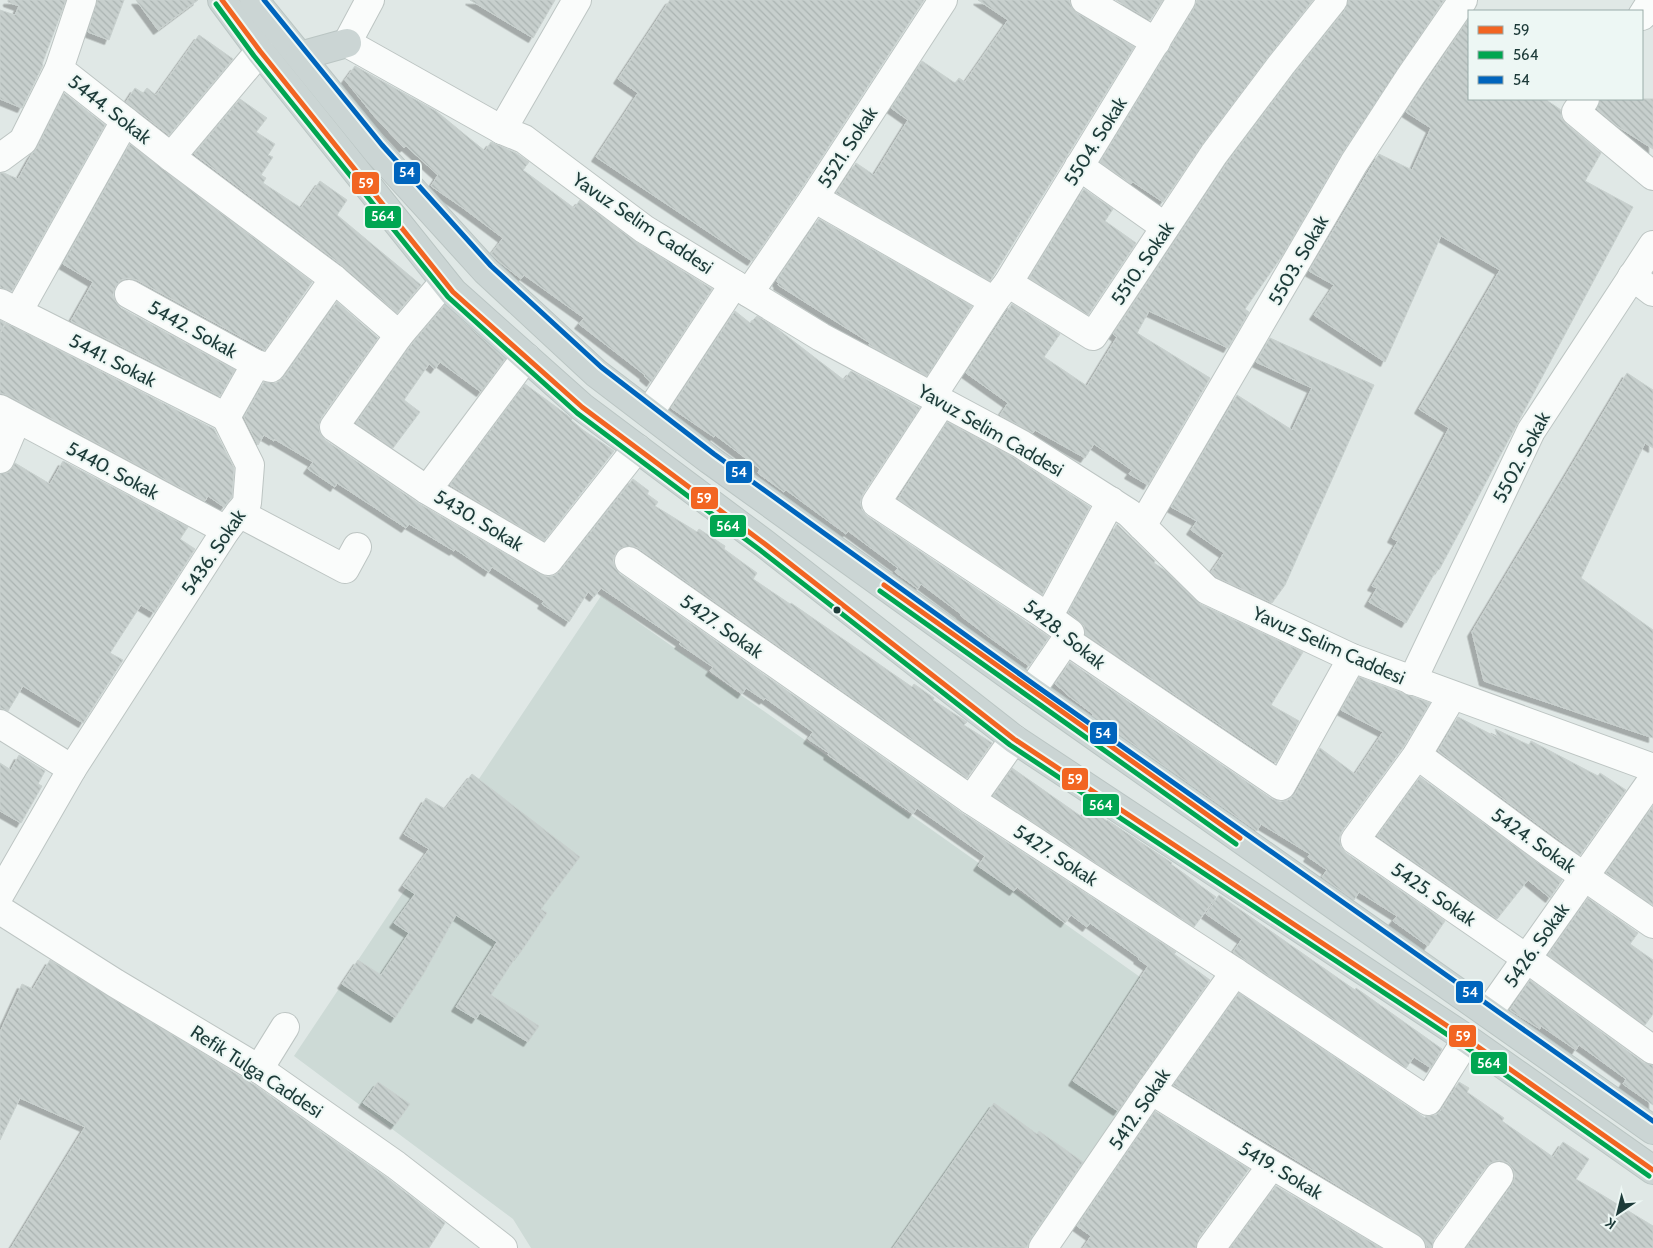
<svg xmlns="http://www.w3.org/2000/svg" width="1653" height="1248" font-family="Cabin,sans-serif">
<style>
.built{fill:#cddad6}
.building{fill:url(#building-back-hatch);stroke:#c9d1cf;filter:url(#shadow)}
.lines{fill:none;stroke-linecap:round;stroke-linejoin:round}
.minor-casing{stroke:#bdc5c3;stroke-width:30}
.major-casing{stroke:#bac5c3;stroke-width:30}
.minor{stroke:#fafcfb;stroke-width:28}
.major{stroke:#cbd5d4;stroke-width:28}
.bus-1-casing{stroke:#edf7f4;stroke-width:9}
.bus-2-casing{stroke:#edf7f4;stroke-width:9}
.bus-3-casing{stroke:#edf7f4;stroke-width:9}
.bus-1{stroke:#f26522;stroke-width:5}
.bus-2{stroke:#00a651;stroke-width:5}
.bus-3{stroke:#0065bd;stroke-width:5}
.bus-dot{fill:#1d3b39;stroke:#edf7f4;stroke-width:2}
.labels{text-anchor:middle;stroke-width:4;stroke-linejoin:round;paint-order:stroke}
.street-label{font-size:19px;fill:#1d3b39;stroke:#edf7f4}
.line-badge{stroke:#edf7f4;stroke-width:2}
.badge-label{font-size:14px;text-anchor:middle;font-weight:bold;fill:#fff}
</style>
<defs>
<pattern id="building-back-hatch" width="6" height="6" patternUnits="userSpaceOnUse" patternTransform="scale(1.25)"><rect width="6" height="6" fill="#c7cfcd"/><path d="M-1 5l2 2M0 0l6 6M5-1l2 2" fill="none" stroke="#aab3b1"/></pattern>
<filter id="shadow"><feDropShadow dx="-4.5" dy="4.5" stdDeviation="0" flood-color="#0004"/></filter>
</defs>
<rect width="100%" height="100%" fill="#e0e8e6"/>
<!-- built -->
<polygon class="built" points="601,596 1198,1018 1035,1248 531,1248 513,1219 294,1056"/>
<!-- building -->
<g class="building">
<polygon points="8,0 66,0 42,64 43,65 22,108 0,99 0,10 15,15 19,6 8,2"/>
<polygon points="97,0 124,0 109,40 88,32"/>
<polygon points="136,0 198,0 158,30"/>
<polygon points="470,0 555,0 533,38"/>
<polygon points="670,0 924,0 801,189 752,261 596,157 638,93 618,79"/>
<polygon points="978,0 1069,0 1072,8 1077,13 1134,47 990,281 836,193 856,163 874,175 908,120 891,108 922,61 955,83 959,78 965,82 1008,20"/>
<polygon points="1116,0 1163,0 1150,20"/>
<polygon points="1197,0 1313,0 1269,56 1202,145 1163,202 1133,182 1131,184 1100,162 1194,8"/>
<polygon points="1348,0 1444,0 1341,155 1282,256 1245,309 1249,312 1228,348 1149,311 1137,333 1210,378 1148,485 1129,474 1132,470 1094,444 1085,458 1035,430 1033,433 1000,415 1008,403 966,373 1012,304 1060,334 1044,357 1087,386 1117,337 1113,334 1227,163 1293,75 1345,10"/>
<polygon points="1469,18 1469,99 1545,99 1561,110 1561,117 1566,124 1601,153 1585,181 1633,207 1439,570 1437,569 1406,623 1369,602 1377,588 1372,586 1398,541 1392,538 1449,428 1419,409 1500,270 1441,236 1385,362 1314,315 1334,285 1309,271 1379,154 1412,170 1431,128 1406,112"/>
<polygon points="199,35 233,59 169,135 126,102 135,88 143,93 147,88 156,95"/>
<polygon points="355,66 436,111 485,151 491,142 516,153 529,162 523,170 574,208 580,200 636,242 712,289 651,382 644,376 645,375 579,324 584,318 524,275 521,279 497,260 491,254 503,238 463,208 431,186 438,175 406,146 404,148 374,116 345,80"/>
<polygon points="64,93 105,125 12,291 0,288 0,173 4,173 18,179 32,154 37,148"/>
<polygon points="240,99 267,118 256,132 275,144 268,155 273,157 261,175 266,178 263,183 301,208 320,181 347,200 337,215 421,285 397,313 343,266 194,154"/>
<polygon points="1600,99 1653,99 1653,149 1617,126 1597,109"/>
<polygon points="130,144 312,282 265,350 137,280 128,278 121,280 116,286 113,295 116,302 121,308 235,370 220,396 71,321 93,282 63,264"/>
<polygon points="1084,189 1113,209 1105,221 1136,243 1088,315 1029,278"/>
<polygon points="819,219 972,306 927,376 869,345 870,343 778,285 779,283 777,282 778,278"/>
<polygon points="337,302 378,338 321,418 319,425 320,433 325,440 418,503 540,574 548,577 555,575 560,571 633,479 649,491 647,494 658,502 655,506 697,532 699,529 725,546 724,549 757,573 753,579 790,604 791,603 912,687 914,684 934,698 933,700 967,722 964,725 992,743 967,778 638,548 631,546 623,547 616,552 613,560 615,567 620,574 962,813 1176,952 1174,954 1210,980 1118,1111 1073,1081 1148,966 1138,959 1139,958 1090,923 1087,927 1071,915 1065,923 1017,887 1014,891 978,866 985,856 917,808 913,814 828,755 829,753 808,739 813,732 765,698 764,700 746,688 742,694 710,671 713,667 679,644 681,642 601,588 594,597 588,592 569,622 542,604 544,601 492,567 489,572 455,549 454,551 409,524 406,528 337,483 335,487 308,469 313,462 274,439 274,441 264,435 258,445 244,417 264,382 276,383 284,377"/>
<polygon points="445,305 505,359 481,392 440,362 435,369 429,364 404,400 420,412 393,448 356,423 411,345"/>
<polygon points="735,311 750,323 757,316 775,327 844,380 851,371 920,408 863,494 860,502 862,510 867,516 1049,637 1029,666 989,637 961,616 961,614 921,584 918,589 895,572 898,568 848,531 846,534 786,490 784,492 758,473 760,469 715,435 714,437 671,408"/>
<polygon points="0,320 5,323 1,332 6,323 214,429 234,468 232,497 224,507 208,496 205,501 7,395 0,393"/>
<polygon points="1270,338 1374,385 1285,585 1272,603 1216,577 1211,572 1224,553 1191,530 1197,521 1171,507 1237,395 1292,430 1312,388 1256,362"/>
<polygon points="1627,373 1653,390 1653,448 1645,443 1581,578 1653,630 1653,738 1484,681 1472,632"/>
<polygon points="525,384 567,415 572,419 571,420 583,430 614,451 544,541 450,485"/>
<polygon points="947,422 1013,457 1090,507 1042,595 898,499"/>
<polygon points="63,461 188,527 180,539 195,549 154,613 141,605 110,653 123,660 83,723 23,686 8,711 0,708 0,474 9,472 15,463 50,484"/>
<polygon points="1117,524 1155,561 1154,563 1166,571 1200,604 1303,652 1271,705 1299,721 1276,763 1085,634 1084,626 1068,612"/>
<polygon points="1070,662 1272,799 1280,802 1288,800 1295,794 1320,748 1355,774 1383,732 1341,710 1359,677 1430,703 1404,746 1342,831 1339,839 1341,847 1346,853 1445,921 1428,946 1393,921 1397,916 1359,892 1354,900 1322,877 1327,870 1308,857 1310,854 1261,824 1257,831 1092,715 1093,714 1066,694 1066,693 1055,684"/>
<polygon points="1458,717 1498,738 1495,729 1529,745 1531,741 1598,776 1600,773 1626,790 1580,855 1438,751"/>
<polygon points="19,755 45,771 38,784 42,786 21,823 0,811 0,763 11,770"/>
<polygon points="1012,768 1082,817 1088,808 1107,821 1107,820 1172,863 1171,864 1216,897 1194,927 993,796"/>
<polygon points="472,774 580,857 541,909 547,913 518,956 517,955 491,995 539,1026 528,1042 480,1013 476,1019 456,1007 497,942 456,915 424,973 395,1018 342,984 358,960 381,975 409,933 394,923 415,894 403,886 429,849 404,834 426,798 445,809"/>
<polygon points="1420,777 1562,880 1550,898 1528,880 1497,919 1377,836"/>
<polygon points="1653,806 1653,905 1606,873"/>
<polygon points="1219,895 1355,990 1356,988 1442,1049 1431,1068 1414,1057 1406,1068 1233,952 1242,939 1206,914"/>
<polygon points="1588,898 1638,933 1630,944 1653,960 1653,1014 1645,1025 1548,955"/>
<polygon points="50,960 256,1086 387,1178 445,1223 429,1248 11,1248 85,1127 20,1098 0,1140 0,1032 22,984 33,989"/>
<polygon points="1530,980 1644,1063 1653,1065 1653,1105 1623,1084 1626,1079 1579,1045 1576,1050 1541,1026 1540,1029 1510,1010"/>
<polygon points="1239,993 1425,1118 1426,1116 1436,1115 1441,1110 1459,1082 1469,1088 1467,1092 1504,1118 1502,1121 1553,1157 1563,1142 1589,1159 1576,1179 1653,1226 1653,1248 1466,1248 1512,1185 1515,1177 1513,1169 1508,1163 1500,1160 1492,1162 1486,1167 1434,1239 1432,1248 1427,1248 1425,1241 1419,1235 1173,1085"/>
<polygon points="378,1082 410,1104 395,1125 363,1103"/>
<polygon points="994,1103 1037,1134 1039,1131 1083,1162 1030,1239 1027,1247 893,1248"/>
<polygon points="1155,1111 1249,1169 1198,1239 1196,1248 1083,1248 1091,1236 1077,1226"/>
<polygon points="1276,1186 1381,1248 1230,1248"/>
</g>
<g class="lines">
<!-- minor casing -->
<g class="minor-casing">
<g id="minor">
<polyline points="82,0 59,69 171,157 334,279"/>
<polyline points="370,0 347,43 502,130 524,139 644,229 821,337 1021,444 1129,513 1207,590 1352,658 1653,768"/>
<polyline points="1085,0 1156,42"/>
<polyline points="1642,16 1652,0"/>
<polyline points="1585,99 1576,112 1653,176"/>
<polyline points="502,130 577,0"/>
<polyline points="171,157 260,51"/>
<polyline points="0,158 23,141 59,69"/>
<polyline points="1079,166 1165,227"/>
<polyline points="814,198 994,301"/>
<polyline points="1632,276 1653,292"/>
<polyline points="1008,283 1181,0"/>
<polyline points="749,293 814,198 943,0"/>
<polyline points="129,294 256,364"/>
<polyline points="0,303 226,417"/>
<polyline points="18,312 125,121"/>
<polyline points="399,335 334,427 427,490"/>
<polyline points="526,357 427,490 548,561 637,448"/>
<polyline points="932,396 994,301 1008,283 1093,336 1214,154 1281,65 1333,0"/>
<polyline points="942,402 876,503 1048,617 1070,633 1066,640 1281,786 1352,658"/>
<polyline points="0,409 226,530"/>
<polyline points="649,413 734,284"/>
<polyline points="0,459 17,419"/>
<polyline points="239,513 345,569 357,547"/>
<polyline points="1142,526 1354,163 1410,77 1463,0"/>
<polyline points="629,561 971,800 1235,972 1428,1101 1467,1039"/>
<polyline points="1048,617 1111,501"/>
<polyline points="1412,681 1531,431 1653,245"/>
<polyline points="1031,691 1066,640"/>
<polyline points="1452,696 1417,755 1355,840 1526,958 1653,1050"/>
<polyline points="0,724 72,769"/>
<polyline points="1417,755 1550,853 1653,924"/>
<polyline points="971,800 1014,739"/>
<polyline points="0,894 72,769 226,530 247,503 250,465 226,417 256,364 271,368 334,279 399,335 444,282"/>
<polyline points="0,910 115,983 259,1069 396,1165 503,1248"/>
<polyline points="1488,1013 1653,779"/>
<polyline points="259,1069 285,1027"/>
<polyline points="1151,1090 1272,1165 1411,1248"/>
<polyline points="1043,1248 1151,1090 1235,972"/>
<polyline points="1211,1248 1272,1165"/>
<polyline points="1447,1248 1499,1176"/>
</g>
</g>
<!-- major casing -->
<g class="major-casing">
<g id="major">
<polyline points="222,0 260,51 453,292 582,407 765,544 1014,739 1467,1039 1653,1170"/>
<polyline points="254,0 376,150 486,271 596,373 710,460 1031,691 1653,1130"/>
<polyline points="300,56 347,43"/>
</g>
</g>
<!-- minor -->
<use href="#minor" class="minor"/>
<!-- major -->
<use href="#major" class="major"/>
<!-- bus-1 casing -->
<g class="bus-1-casing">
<g id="bus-1">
<polyline points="222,0 260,51 453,292 582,407 765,544 1014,739 1467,1039 1653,1170"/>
<polyline points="884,585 1240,838"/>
</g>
</g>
<!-- bus-2 casing -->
<g class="bus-2-casing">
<g id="bus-2">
<polyline points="216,4 254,56 448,297 577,413 760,550 1010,745 1463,1045 1649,1176"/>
<polyline points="880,591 1236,844"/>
</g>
</g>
<!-- bus-3 casing -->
<g class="bus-3-casing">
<polyline id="bus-3" points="264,0 382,145 491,266 601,367 714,454 1035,685 1653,1121"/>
</g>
<!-- bus-1 -->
<use href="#bus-1" class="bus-1"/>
<!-- bus-2 -->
<use href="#bus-2" class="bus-2"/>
<!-- bus-3 -->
<use href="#bus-3" class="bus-3"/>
</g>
<!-- markers -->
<circle class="bus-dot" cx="837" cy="610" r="4.5"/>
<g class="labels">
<!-- street labels -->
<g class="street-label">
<text transform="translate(110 109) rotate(38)" y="7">5444. Sokak</text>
<text transform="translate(1095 141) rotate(-58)" y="7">5504. Sokak</text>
<text transform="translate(847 147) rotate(-57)" y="7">5521. Sokak</text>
<text transform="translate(643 223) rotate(34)" y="7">Yavuz Selim Caddesi</text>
<text transform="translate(1298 260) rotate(-60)" y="7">5503. Sokak</text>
<text transform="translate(1142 263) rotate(-56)" y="7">5510. Sokak</text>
<text transform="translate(193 329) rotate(29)" y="7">5442. Sokak</text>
<text transform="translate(113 360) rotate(27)" y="7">5441. Sokak</text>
<text transform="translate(991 430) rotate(30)" y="7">Yavuz Selim Caddesi</text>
<text transform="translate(1521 457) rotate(-62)" y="7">5502. Sokak</text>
<text transform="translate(113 470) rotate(28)" y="7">5440. Sokak</text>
<text transform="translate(479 520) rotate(31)" y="7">5430. Sokak</text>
<text transform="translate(213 552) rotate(-56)" y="7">5436. Sokak</text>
<text transform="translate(722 626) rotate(35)" y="7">5427. Sokak</text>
<text transform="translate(1065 634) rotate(39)" y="7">5428. Sokak</text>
<text transform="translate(1329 645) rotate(24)" y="7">Yavuz Selim Caddesi</text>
<text transform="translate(1534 840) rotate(35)" y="7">5424. Sokak</text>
<text transform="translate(1056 855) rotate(33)" y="7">5427. Sokak</text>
<text transform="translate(1434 894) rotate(34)" y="7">5425. Sokak</text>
<text transform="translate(1536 945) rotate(-55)" y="7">5426. Sokak</text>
<text transform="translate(257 1071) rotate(33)" y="7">Refik Tulga Caddesi</text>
<text transform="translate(1139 1109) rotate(-56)" y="7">5412. Sokak</text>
<text transform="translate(1281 1170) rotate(31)" y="7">5419. Sokak</text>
</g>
</g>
<g class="line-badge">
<rect x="393" y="161" width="28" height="24" rx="5" fill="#0065bd"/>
<rect x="351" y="171" width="29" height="24" rx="5" fill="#f26522"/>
<rect x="364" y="205" width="38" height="24" rx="5" fill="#00a651"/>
<rect x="725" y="460" width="28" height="24" rx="5" fill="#0065bd"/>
<rect x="690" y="486" width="29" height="24" rx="5" fill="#f26522"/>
<rect x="709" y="514" width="38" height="24" rx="5" fill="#00a651"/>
<rect x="1089" y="721" width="29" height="24" rx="5" fill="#0065bd"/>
<rect x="1061" y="767" width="28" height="24" rx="5" fill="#f26522"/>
<rect x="1082" y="793" width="38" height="24" rx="5" fill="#00a651"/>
<rect x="1455" y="980" width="29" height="24" rx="5" fill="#0065bd"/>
<rect x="1448" y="1024" width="29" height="24" rx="5" fill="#f26522"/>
<rect x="1470" y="1051" width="38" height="24" rx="5" fill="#00a651"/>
</g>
<g class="badge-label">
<text x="407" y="177">54</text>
<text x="366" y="188">59</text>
<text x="383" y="221">564</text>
<text x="739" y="477">54</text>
<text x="704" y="503">59</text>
<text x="728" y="531">564</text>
<text x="1103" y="738">54</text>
<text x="1075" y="784">59</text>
<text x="1101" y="810">564</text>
<text x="1470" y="997">54</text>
<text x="1463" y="1041">59</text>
<text x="1489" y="1068">564</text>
</g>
<!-- legend -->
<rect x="1468" y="10" width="175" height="90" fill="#edf7f4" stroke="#9aaca9"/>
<rect x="1478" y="26" width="25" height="8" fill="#f26522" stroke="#9aaca9"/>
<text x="1513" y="35" font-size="15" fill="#1d3b39">59</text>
<rect x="1478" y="51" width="25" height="8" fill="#00a651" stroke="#9aaca9"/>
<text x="1513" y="60" font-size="15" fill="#1d3b39">564</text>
<rect x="1478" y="76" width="25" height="8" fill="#0065bd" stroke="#9aaca9"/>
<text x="1513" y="85" font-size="15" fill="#1d3b39">54</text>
<!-- north arrow -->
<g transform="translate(1618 1213) rotate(215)" stroke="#edf7f4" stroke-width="4" paint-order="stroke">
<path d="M0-4L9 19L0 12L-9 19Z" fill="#1d3b39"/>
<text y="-8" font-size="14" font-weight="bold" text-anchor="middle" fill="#1d3b39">K</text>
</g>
</svg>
